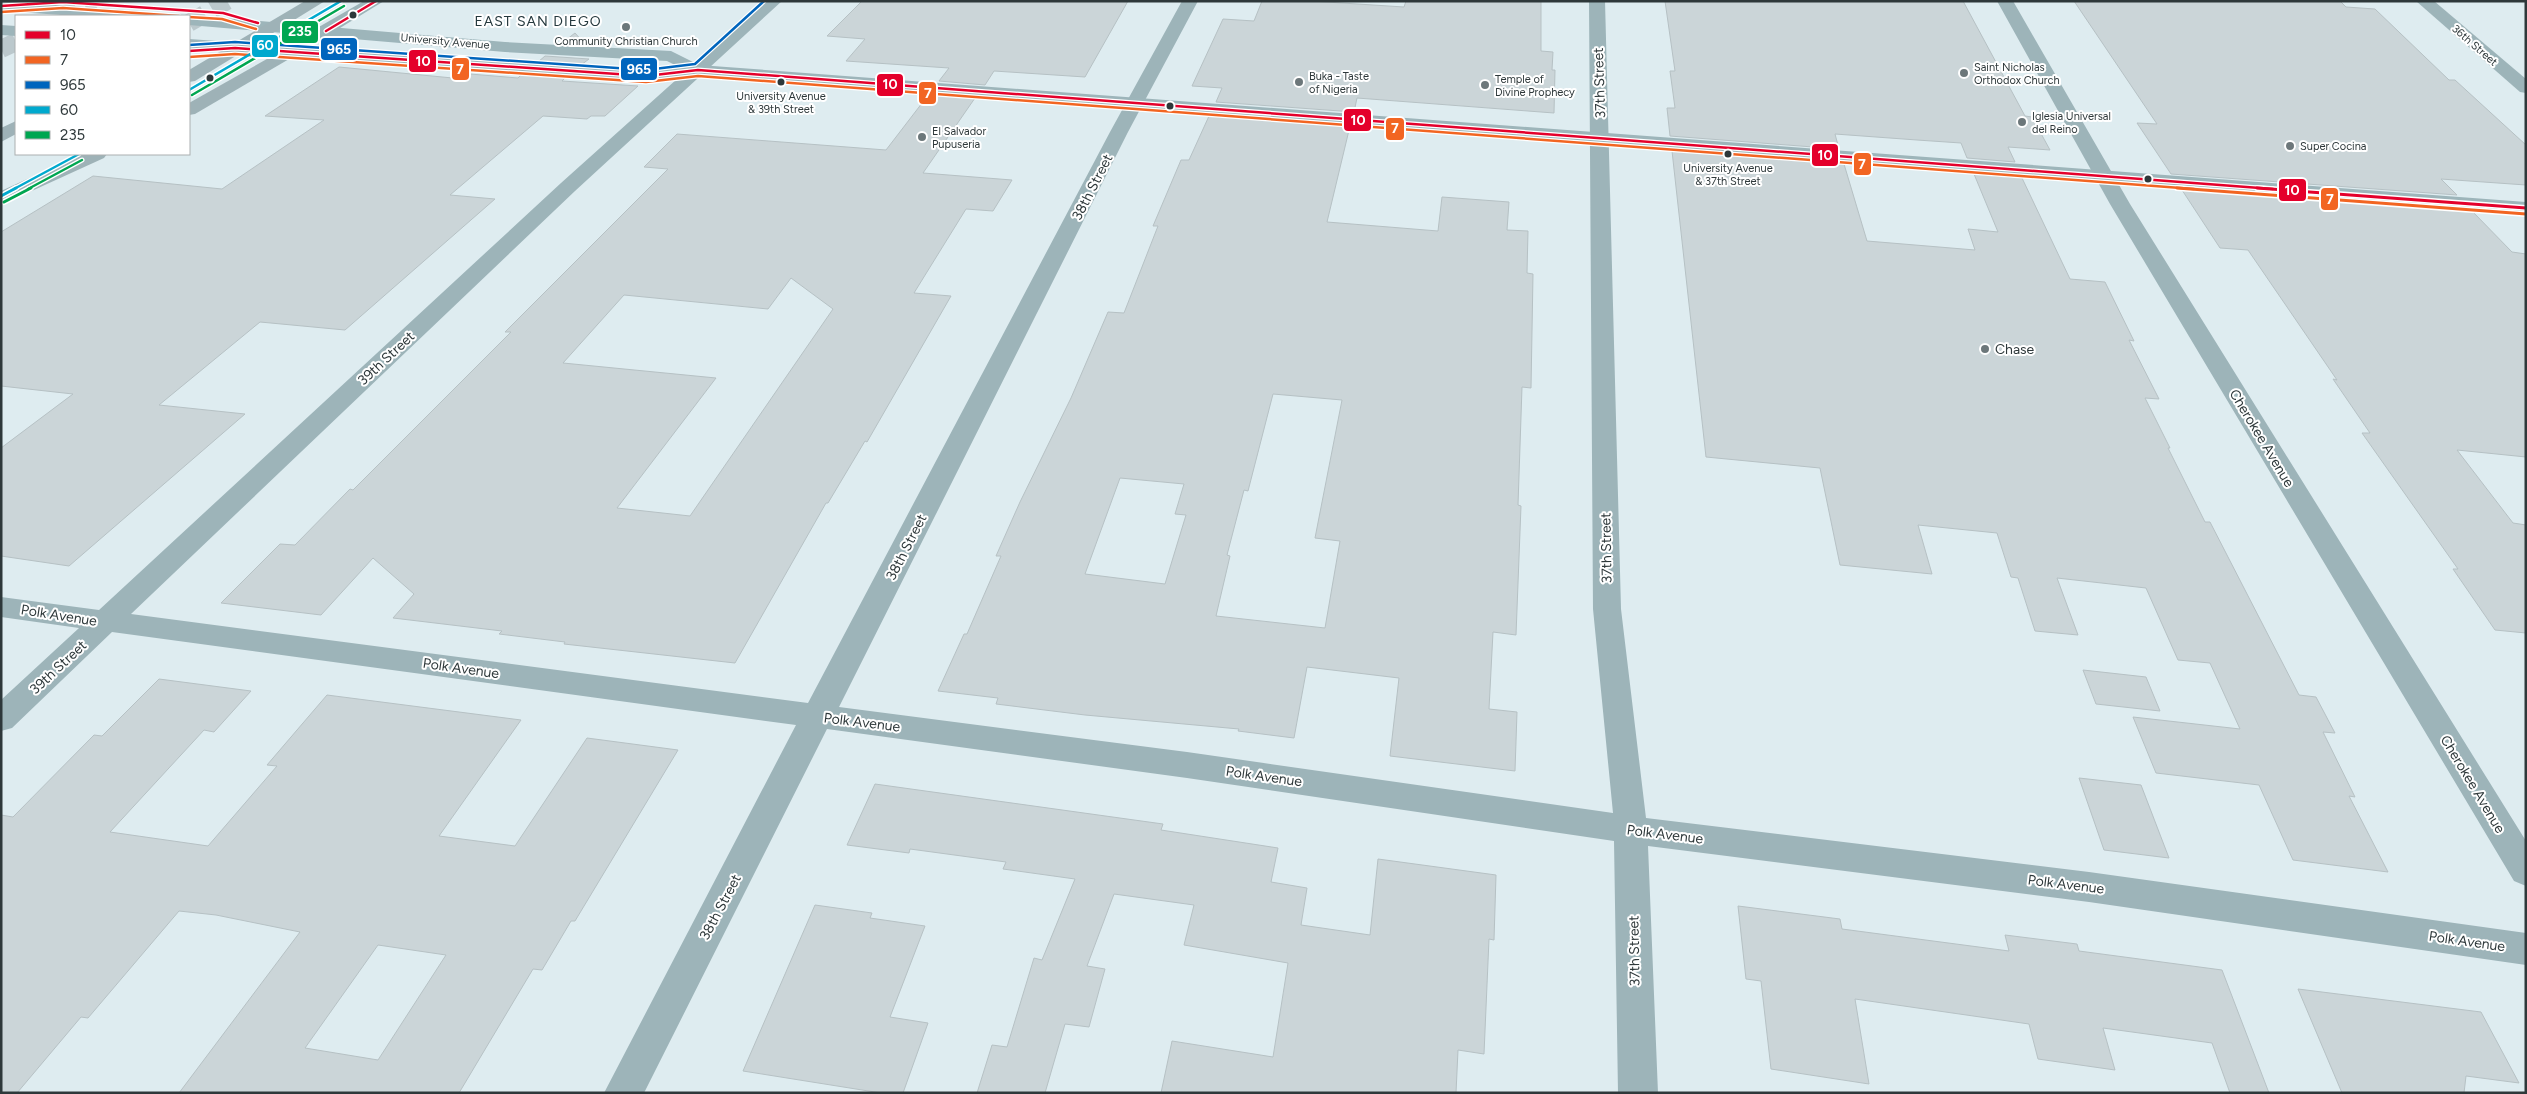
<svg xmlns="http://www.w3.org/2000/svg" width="2527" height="1094" font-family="Figtree,sans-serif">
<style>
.building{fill:#cbd5d8;stroke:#b6c1c4;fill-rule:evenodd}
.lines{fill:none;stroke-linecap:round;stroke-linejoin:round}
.highway-tunnel{stroke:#bbc8cc;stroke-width:18;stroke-dasharray:18 9;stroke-linecap:butt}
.minor{fill:#9db4b9;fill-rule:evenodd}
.major{fill:#9db5ba;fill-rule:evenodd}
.highway{fill:#9eb2b7;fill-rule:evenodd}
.bus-1-far1-casing{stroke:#fff;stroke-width:5}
.bus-1-casing{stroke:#fff;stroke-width:6}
.bus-2-far1-casing{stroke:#fff;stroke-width:5}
.bus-2-casing{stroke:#fff;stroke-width:6}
.bus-3-casing{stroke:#fff;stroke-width:5}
.bus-4-far1-casing{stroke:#fff;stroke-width:5}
.bus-4-casing{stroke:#fff;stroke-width:6}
.bus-5-far1-casing{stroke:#fff;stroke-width:5}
.bus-5-casing{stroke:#fff;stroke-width:6}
.bus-1-far1{stroke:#e4002b;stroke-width:2.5}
.bus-1{stroke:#e4002b;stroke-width:3}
.bus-2-far1{stroke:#f26522;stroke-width:2.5}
.bus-2{stroke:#f26522;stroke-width:3}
.bus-3{stroke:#0065bd;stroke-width:2.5}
.bus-4-far1{stroke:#00a9ce;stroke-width:2.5}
.bus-4{stroke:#00a9ce;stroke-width:3}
.bus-5-far1{stroke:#00a651;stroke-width:2.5}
.bus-5{stroke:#00a651;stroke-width:3}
.bus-dot{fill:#2e383a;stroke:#fff;stroke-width:2}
.poi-dot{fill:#6c777a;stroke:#fff;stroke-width:2}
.labels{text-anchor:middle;stroke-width:4;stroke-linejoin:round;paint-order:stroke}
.far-street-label{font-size:11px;fill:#2e383a;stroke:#fff}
.far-poi-label{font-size:11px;fill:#2e383a;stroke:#fff;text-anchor:start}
.far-bus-label{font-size:11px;fill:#2e383a;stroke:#fff}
.far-quarter-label{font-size:14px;letter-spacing:1px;fill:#24383d;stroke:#fff}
.street-label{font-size:14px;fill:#2e383a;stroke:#fff}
.poi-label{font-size:14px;fill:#2e383a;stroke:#fff;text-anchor:start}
.line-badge{stroke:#fff;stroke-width:2}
.badge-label{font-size:14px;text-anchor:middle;font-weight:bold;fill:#fff}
</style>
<rect width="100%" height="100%" fill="#deecf0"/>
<!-- building -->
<g class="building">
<polygon points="862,1 1128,1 1085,77 994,71 985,85 939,81 949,68 846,61 865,39 827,36"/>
<polygon points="1262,1 1311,1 1404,7 1406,1 1541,1 1541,51 1553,52 1552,70 1555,70 1554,113 1357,98 1354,112 1216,102 1222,88 1192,86 1223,19 1254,21"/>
<polygon points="1665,1 1963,1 2025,116 2032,117 2050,150 2008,147 2015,162 1967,158 1961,143 1917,140 1835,134 1839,149 1670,136 1667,108 1675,108 1670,71 1675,71"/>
<polygon points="2074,1 2340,1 2346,7 2375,9 2449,80 2455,80 2526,145 2526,185 2441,179 2457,195 2171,174 2137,123 2157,124"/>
<polygon points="575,33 585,44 562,43"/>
<polygon points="545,56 589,59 581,65 538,62"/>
<polygon points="339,67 463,79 470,74 518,78 522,74 566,77 562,81 638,86 605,116 591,116 587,119 543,116 450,195 495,199 345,330 260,322 159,405 245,414 69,566 1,556 1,448 73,394 1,386 1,232 93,176 222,189 324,120 265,116"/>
<path d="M929,94l46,4 -52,75 89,7 -19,31 -27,-2 -52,84 37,3 -84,146 -2,-1 -37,62h-2l-91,160 -171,-19 1,-2 -66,-8 3,-3 -109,-13 21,-24 -41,-36 -52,57 -100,-12 59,-59 15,1 55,-56 3,1 158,-158h-6l163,-163 -24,-2 33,-33 209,16zM791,278l42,31 -143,207 -73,-8 99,-130 -153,-15 61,-68 144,14z"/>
<path d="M1209,116l141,10 -23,96 111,9 4,-34 67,5 -2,28 21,1 -1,42 6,1 -2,114 -9,-1 -4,118 3,1 -5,129 -23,-3 -4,77 28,3 -2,59 -125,-15 9,-78 -92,-11 -13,71 -56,-7 1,-2 -154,-14 -89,-11 2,-6 -60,-7 26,-57h3l34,-78h-5l24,-54 51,-104 37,-86 16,1 34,-87h-5l28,-66h8zM1273,394l69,6 -27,138 25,3 -15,87 -109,-12 14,-60 -3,-1 17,-65 4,1zM1120,478l64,6 -9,30 11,1 -21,69 -80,-10z"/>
<polygon points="1672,151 1844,164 1867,241 1975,250 1968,229 1998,232 1974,174 2022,178 2070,279 2105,282 2134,341 2129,340 2159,399 2145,398 2170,448 2168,448 2205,522 2210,522 2299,695 2316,697 2335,733 2323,732 2355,797 2349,796 2388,872 2293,860 2259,785 2156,773 2133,717 2240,729 2210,663 2178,660 2146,588 2057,578 2078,635 2035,631 2018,578 2011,577 1997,533 1918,525 1932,574 1840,565 1820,468 1706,457"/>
<polygon points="2182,190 2473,212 2512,252 2526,254 2526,457 2457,450 2513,523 2526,525 2526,633 2495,630 2453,569 2458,569 2362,433 2370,433 2333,379 2337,380 2248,250 2220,248"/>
<polygon points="2083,670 2146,677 2160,711 2096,704"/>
<path d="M159,679l92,12 -37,41 -10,-2 -94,102 98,14 69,-80 -10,-1 60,-70 194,25 -82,116 76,10 72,-108 91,12 -103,171h-4l-29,49 -9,-1 -74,124h-280l121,-161 -84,-17 -37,-4 -91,107 -7,-1 -64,76h-16v-278l12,2 81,-82 8,1zM378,945l68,10 -68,105 -73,-12z"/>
<polygon points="2079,778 2141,785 2169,858 2104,850"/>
<polygon points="875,784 1163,824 1161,830 1278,848 1271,882 1307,888 1301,925 1370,935 1378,859 1496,875 1494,940 1489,939 1484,1054 1458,1050 1456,1093 1161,1093 1172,1041 1273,1057 1288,963 1184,945 1194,905 1114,894 1087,966 1105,969 1089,1027 1065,1024 1045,1093 977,1093 992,1045 1007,1047 1034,958 1042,960 1075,879 1003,869 1006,862 910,849 909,853 847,845"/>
<polygon points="815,905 872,913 870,918 925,926 890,1017 928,1023 903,1093 881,1093 743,1071"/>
<polygon points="1738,906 1840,919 1842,929 2009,951 2005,935 2077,944 2079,951 2222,970 2269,1093 2230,1093 2212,1043 2103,1028 2115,1070 2038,1059 2029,1024 1855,999 1869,1084 1771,1069 1761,981 1746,979"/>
<polygon points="2298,989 2481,1012 2519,1083 2466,1076 2464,1093 2342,1093"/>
</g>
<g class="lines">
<!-- highway-tunnel -->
<g class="highway-tunnel">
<polyline points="60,16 94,1"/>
<polyline points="189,23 227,1"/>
<polyline points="1,49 16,42"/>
</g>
<!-- minor -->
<g class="minor">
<polygon points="364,1 384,1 296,55 284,55 282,51 284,47"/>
<polygon points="764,1 782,1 575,191 131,614 808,703 1110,132 1182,1 1198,1 1128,132 839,707 1187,752 1613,813 1593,609 1589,1 1605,1 1621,609 1646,818 2089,872 2526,933 2526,965 2089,902 1648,846 1658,1093 1618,1093 1614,841 1187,778 827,729 644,1093 604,1093 796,725 112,632 12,728 1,731 1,700 79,628 1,617 1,597 99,610 561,183"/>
<polygon points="1997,1 2013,1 2130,204 2526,841 2526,886 2514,881 2110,204"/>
<polygon points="2416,1 2434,1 2526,79 2526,93 2520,92"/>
</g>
<!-- major -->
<g class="major">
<polygon points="1,1 140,11 148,16 77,16 1,11"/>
<polygon points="189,15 505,42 671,51 699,65 2526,202 2526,214 698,75 646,81 189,49 189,39 646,71 679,67 667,61 505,52 189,25 189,16 185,16"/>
<polygon points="1,25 16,26 16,36 1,35"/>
</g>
<!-- highway -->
<g class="highway">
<polygon points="1,1 16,1 1,10"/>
<polygon points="305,1 325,1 195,81 189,82 189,70"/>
<polygon points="290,46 296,47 298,51 296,55 195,114 189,115 189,103"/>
<polygon points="16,121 16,134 1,142 1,128"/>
<polygon points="82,154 107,154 104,158 1,205 1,191"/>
</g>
<!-- bus-1-far1 casing -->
<g class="bus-1-far1-casing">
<g id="bus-1-far1">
<polyline points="1,6 63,2 223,13 258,23"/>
<polyline points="326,31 376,1"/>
<polyline points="189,51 235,48 646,76 698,70 2273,189"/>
</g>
</g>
<!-- bus-1 casing -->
<g class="bus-1-casing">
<polyline id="bus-1" points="2257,188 2526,208"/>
</g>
<!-- bus-2-far1 casing -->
<g class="bus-2-far1-casing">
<g id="bus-2-far1">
<polyline points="1,12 63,8 179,16"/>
<polyline points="189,17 222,19 256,29"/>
<polyline points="189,57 235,54 646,82 698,76 2194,189"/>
</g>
</g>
<!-- bus-2 casing -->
<g class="bus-2-casing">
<polyline id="bus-2" points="2177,188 2526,214"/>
</g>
<!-- bus-3 casing -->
<g class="bus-3-casing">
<polyline id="bus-3" points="189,45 235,42 646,70 695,64 764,1"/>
</g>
<!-- bus-4-far1 casing -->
<g class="bus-4-far1-casing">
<g id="bus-4-far1">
<polyline points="189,90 341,1"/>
<polyline points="14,189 79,154"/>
</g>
</g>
<!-- bus-4 casing -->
<g class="bus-4-casing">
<polyline id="bus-4" points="1,196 16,188"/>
</g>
<!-- bus-5-far1 casing -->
<g class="bus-5-far1-casing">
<g id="bus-5-far1">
<polyline points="192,95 344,6"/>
<polyline points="28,189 82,160"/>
</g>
</g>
<!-- bus-5 casing -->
<g class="bus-5-casing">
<polyline id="bus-5" points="4,202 31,188"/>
</g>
<!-- bus-1-far1 -->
<use href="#bus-1-far1" class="bus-1-far1"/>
<!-- bus-1 -->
<use href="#bus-1" class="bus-1"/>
<!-- bus-2-far1 -->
<use href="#bus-2-far1" class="bus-2-far1"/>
<!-- bus-2 -->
<use href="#bus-2" class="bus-2"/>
<!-- bus-3 -->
<use href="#bus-3" class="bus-3"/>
<!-- bus-4-far1 -->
<use href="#bus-4-far1" class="bus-4-far1"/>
<!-- bus-4 -->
<use href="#bus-4" class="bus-4"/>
<!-- bus-5-far1 -->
<use href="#bus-5-far1" class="bus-5-far1"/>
<!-- bus-5 -->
<use href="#bus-5" class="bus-5"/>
</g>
<!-- markers -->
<g class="bus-dot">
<circle cx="353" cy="15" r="4.5"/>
<circle cx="210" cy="78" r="4.5"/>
<circle cx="781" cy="82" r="4.5"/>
<circle cx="1170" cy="106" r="4.5"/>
<circle cx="1728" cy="154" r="4.5"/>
<circle cx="2148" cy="179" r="4.5"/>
</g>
<g class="poi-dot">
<circle cx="626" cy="27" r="5"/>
<circle cx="1964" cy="73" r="5"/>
<circle cx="1299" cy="82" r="5"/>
<circle cx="1485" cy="85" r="5"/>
<circle cx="2022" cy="122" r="5"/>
<circle cx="922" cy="137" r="5"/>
<circle cx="2290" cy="146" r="5"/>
<circle cx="1985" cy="349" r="5"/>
</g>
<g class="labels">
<!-- far-street labels -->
<g class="far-street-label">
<text transform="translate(445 41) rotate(5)" y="4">University Avenue</text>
<text transform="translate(2475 45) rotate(41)" y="4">36th Street</text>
</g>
<!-- far-poi labels -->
<g class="far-poi-label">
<text x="626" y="45" text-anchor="middle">Community Christian Church</text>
<text x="1974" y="71">Saint Nicholas<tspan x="1974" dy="13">Orthodox Church</tspan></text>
<text x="1309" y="80">Buka - Taste<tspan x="1309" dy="13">of Nigeria</tspan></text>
<text x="1495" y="83">Temple of<tspan x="1495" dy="13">Divine Prophecy</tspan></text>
<text x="2032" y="120">Iglesia Universal<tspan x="2032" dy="13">del Reino</tspan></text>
<text x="932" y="135">El Salvador<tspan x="932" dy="13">Pupuseria</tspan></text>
<text x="2300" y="150">Super Cocina</text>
</g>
<!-- far-bus labels -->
<g class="far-bus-label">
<text x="781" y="100">University Avenue<tspan x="781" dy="13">&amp; 39th Street</tspan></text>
<text x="1728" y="172">University Avenue<tspan x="1728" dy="13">&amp; 37th Street</tspan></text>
</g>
<!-- far-quarter labels -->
<g class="far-quarter-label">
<text x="538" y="26">EAST SAN DIEGO</text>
</g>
<!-- street labels -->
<g class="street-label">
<text transform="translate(1599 83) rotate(-92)" y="5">37th Street</text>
<text transform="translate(1092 187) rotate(-63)" y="5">38th Street</text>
<text transform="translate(386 358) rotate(-43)" y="5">39th Street</text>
<text transform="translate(2262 438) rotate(59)" y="5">Cherokee Avenue</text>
<text transform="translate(906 547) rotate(-63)" y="5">38th Street</text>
<text transform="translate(1606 548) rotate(-91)" y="5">37th Street</text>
<text transform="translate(59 615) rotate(9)" y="5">Polk Avenue</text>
<text transform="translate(58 667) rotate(-43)" y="5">39th Street</text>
<text transform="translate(461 668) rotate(8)" y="5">Polk Avenue</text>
<text transform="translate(862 722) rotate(7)" y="5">Polk Avenue</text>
<text transform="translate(1264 776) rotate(8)" y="5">Polk Avenue</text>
<text transform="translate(2473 784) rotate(59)" y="5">Cherokee Avenue</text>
<text transform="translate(1665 834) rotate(7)" y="5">Polk Avenue</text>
<text transform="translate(2066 884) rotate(7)" y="5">Polk Avenue</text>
<text transform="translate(720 907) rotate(-62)" y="5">38th Street</text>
<text transform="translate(2467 941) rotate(8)" y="5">Polk Avenue</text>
<text transform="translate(1634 951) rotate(-91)" y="5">37th Street</text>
</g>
<!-- poi labels -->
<g class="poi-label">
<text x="1995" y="354">Chase</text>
</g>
</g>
<g class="line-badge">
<rect x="281" y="20" width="38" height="24" rx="5" fill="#00a651"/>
<rect x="251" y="34" width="28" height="24" rx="5" fill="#00a9ce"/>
<rect x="320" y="37" width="38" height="24" rx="5" fill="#0065bd"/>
<rect x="408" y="49" width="29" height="24" rx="5" fill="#e4002b"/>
<rect x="451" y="57" width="19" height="24" rx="5" fill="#f26522"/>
<rect x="620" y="57" width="38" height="24" rx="5" fill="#0065bd"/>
<rect x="876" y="73" width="28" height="24" rx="5" fill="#e4002b"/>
<rect x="918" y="81" width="19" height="24" rx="5" fill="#f26522"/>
<rect x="1343" y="108" width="29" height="24" rx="5" fill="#e4002b"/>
<rect x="1385" y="117" width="20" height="24" rx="5" fill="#f26522"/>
<rect x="1811" y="143" width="28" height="24" rx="5" fill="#e4002b"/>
<rect x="1853" y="152" width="19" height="24" rx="5" fill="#f26522"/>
<rect x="2278" y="178" width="29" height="24" rx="5" fill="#e4002b"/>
<rect x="2320" y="187" width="19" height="24" rx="5" fill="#f26522"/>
</g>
<g class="badge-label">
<text x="300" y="36">235</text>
<text x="265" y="50">60</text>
<text x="339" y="54">965</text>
<text x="423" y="66">10</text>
<text x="460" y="74">7</text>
<text x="639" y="74">965</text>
<text x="890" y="89">10</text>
<text x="928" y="98">7</text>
<text x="1358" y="125">10</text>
<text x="1395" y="133">7</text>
<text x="1825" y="160">10</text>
<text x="1862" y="169">7</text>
<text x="2292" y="195">10</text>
<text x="2330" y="204">7</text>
</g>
<!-- border -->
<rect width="2527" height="1094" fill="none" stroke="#2e383a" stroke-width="5"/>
<!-- legend -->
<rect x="15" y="15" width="175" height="140" fill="#ffffff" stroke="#abafb0"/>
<rect x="25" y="31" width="25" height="8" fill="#e4002b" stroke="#abafb0"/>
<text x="60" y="40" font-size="15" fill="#2e383a">10</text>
<rect x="25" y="56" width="25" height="8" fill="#f26522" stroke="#abafb0"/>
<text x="60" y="65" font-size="15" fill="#2e383a">7</text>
<rect x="25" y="81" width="25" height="8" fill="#0065bd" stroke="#abafb0"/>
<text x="60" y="90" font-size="15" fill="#2e383a">965</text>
<rect x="25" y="106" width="25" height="8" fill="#00a9ce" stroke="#abafb0"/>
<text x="60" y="115" font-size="15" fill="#2e383a">60</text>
<rect x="25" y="131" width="25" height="8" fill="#00a651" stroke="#abafb0"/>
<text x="60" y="140" font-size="15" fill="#2e383a">235</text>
</svg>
